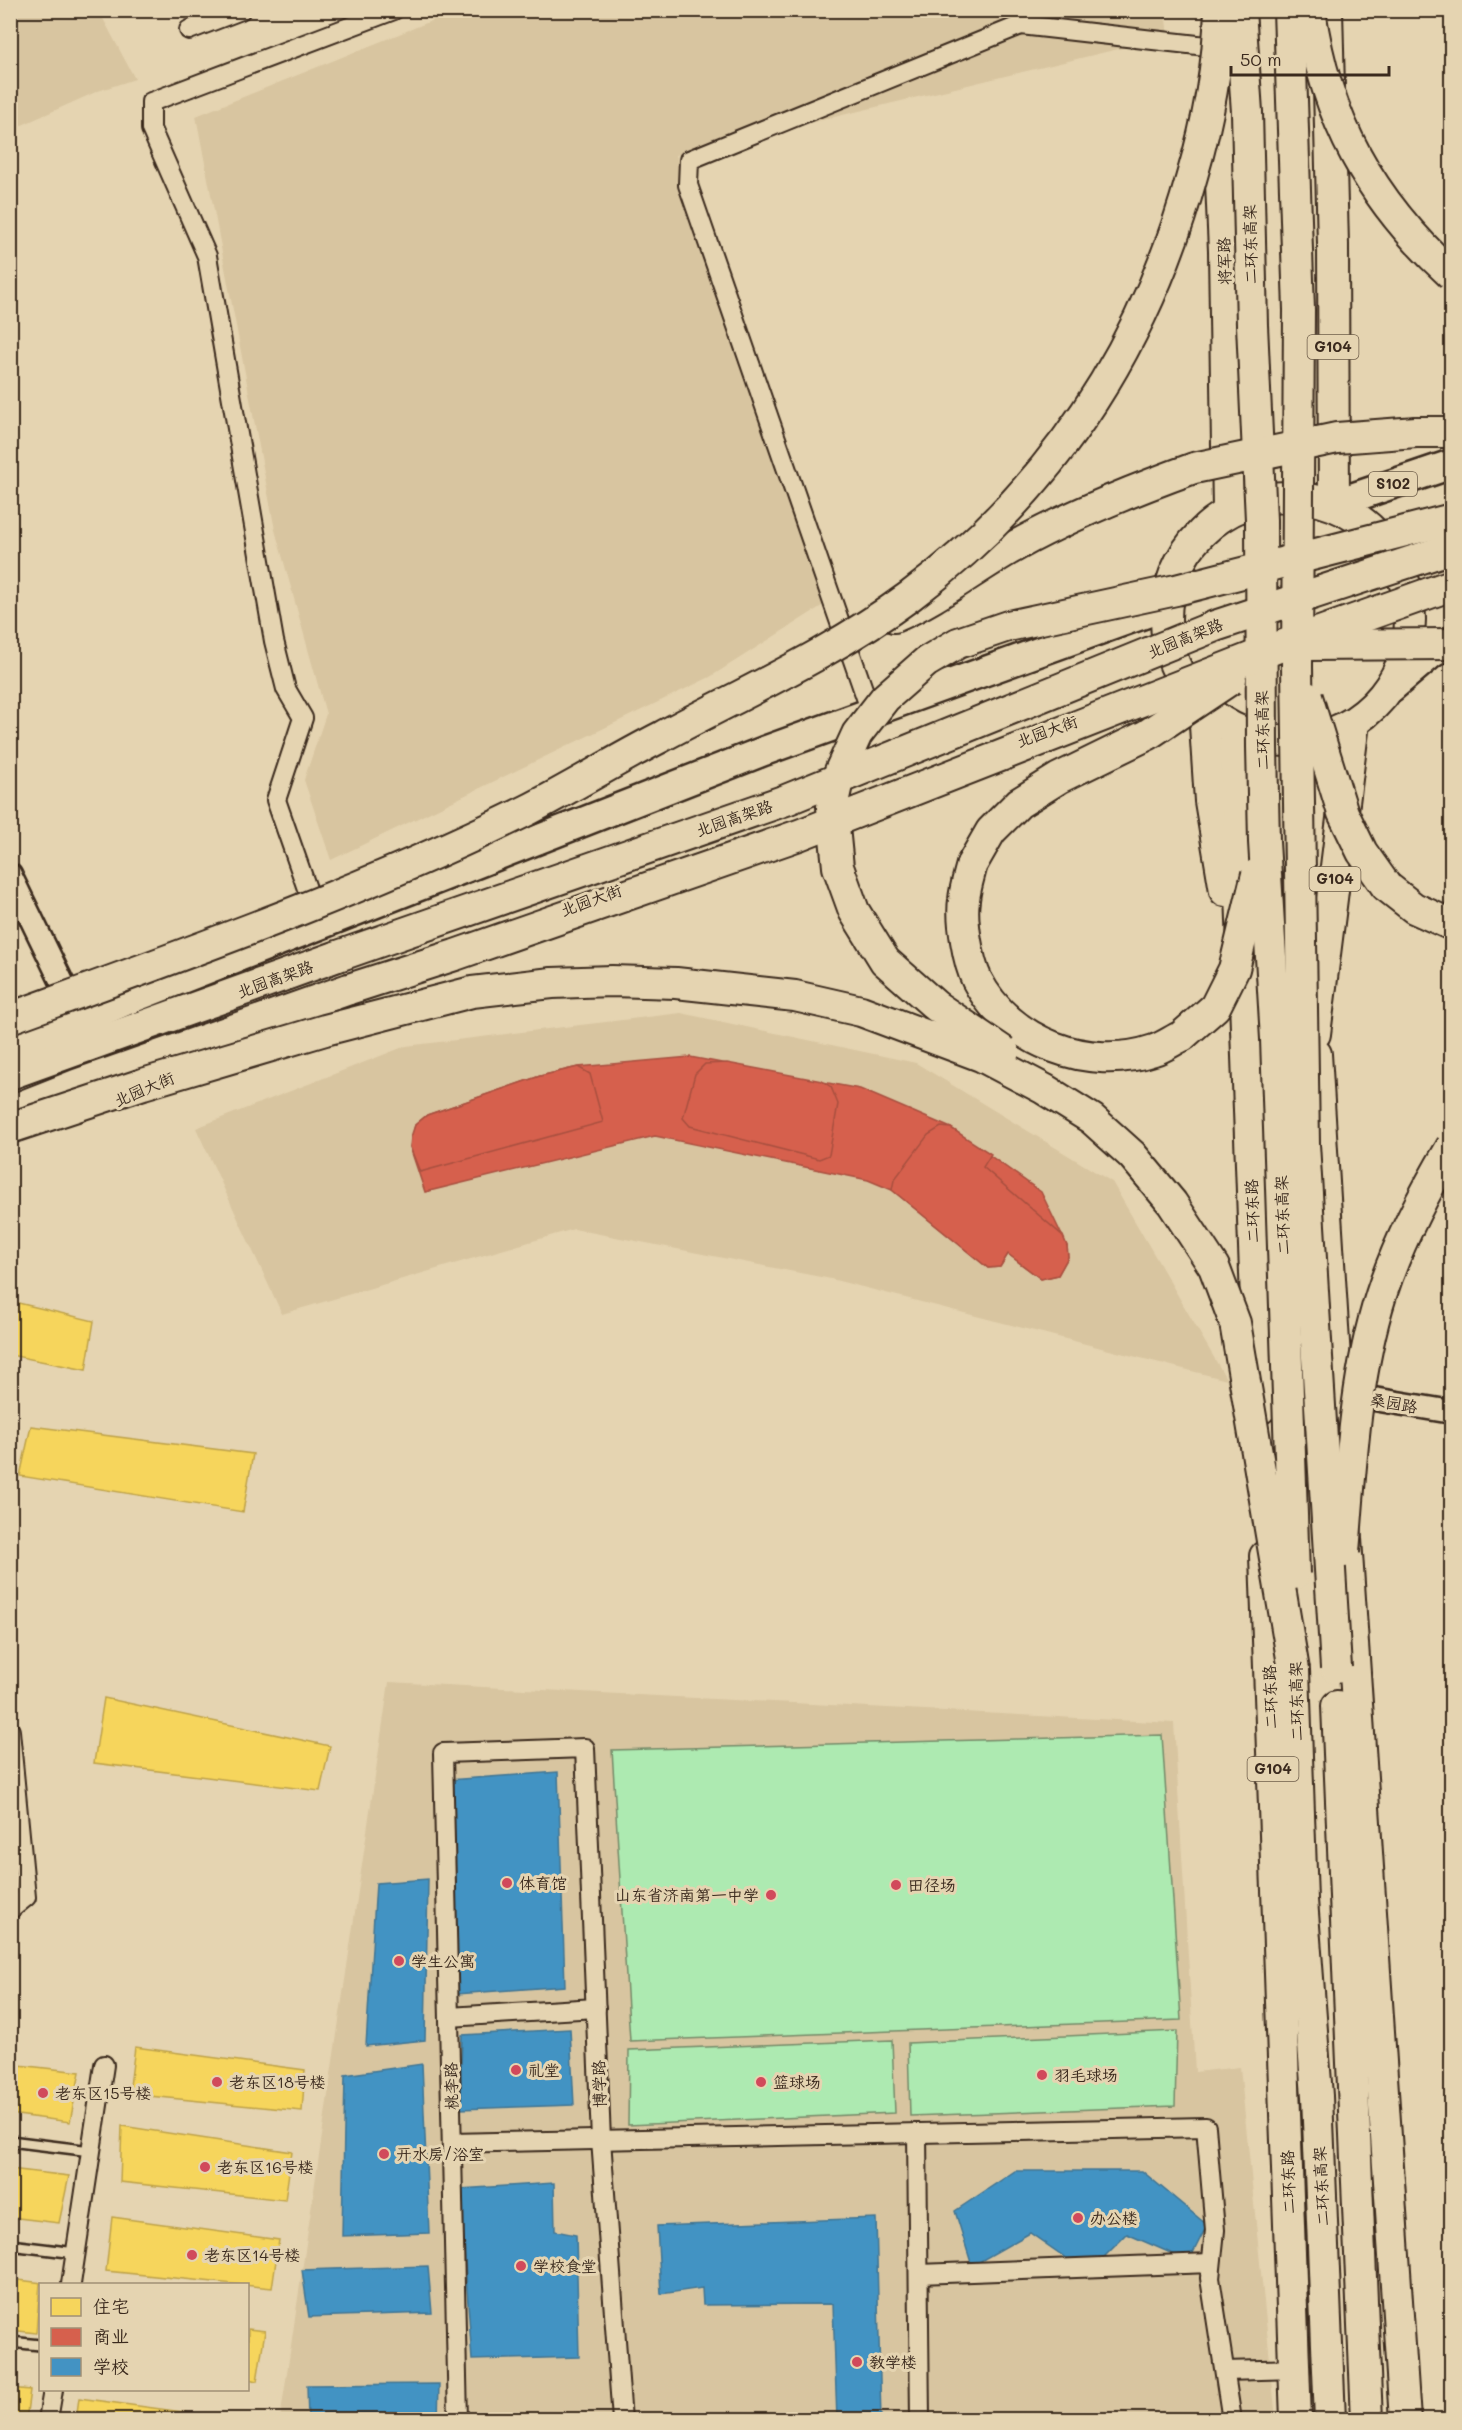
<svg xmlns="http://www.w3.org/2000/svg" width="1462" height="2430" font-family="Mali,'LXGW WenKai TC',sans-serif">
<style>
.built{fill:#d8c5a0}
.green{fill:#adeab1;stroke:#748a68;stroke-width:1.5}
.homes{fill:#f6d55c;stroke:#bea249;stroke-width:1.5}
.shops{fill:#d6604d;stroke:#a8503f;stroke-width:1.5}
.schools{fill:#4393c3;stroke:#417492;stroke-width:1.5}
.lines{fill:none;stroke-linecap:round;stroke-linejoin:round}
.service-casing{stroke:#3b2a1e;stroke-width:14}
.minor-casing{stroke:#3b2a1e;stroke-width:22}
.tertiary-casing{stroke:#3b2a1e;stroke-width:27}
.primary-casing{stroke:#3b2a1e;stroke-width:33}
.trunk-casing{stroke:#3b2a1e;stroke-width:34}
.service{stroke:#e5d4b1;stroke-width:9}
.minor{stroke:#e5d4b1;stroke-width:18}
.tertiary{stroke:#e5d4b1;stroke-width:22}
.primary{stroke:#e5d4b1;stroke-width:28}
.trunk{stroke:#e5d4b1;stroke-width:30}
.trunk-bridge-casing{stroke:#3b2a1e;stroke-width:34;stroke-linecap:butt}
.trunk-bridge{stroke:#e5d4b1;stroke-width:30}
.poi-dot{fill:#d1495b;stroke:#e5d4b1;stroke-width:2}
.labels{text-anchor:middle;stroke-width:6;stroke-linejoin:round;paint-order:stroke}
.shield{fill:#e5d4b1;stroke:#6e5d4a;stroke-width:1.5}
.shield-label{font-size:15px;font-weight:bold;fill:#3b2a1e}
.street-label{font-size:16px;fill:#3b2a1e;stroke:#e5d4b1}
.poi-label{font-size:16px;fill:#3b2a1e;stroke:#e5d4b1;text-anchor:start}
</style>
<rect width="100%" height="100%" fill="#e5d4b1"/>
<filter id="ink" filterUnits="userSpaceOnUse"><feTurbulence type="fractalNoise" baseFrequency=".0167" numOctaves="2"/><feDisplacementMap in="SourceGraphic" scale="12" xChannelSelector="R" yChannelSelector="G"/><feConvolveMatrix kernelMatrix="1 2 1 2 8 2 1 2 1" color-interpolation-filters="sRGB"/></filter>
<g filter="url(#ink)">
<!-- built -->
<g class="built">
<polygon points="11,10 99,11 135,79 98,91 11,130"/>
<polygon points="1165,10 1168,37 676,155 828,602 710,677 331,860 304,780 326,714 275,530 196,116 456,11"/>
<polygon points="681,1013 916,1063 1112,1182 1227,1380 831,1279 574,1229 282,1314 196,1128 406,1046"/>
<polygon points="389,1682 1174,1723 1195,2072 1240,2067 1276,2419 280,2420"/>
</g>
<!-- green -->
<g class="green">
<polygon points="1162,1735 1181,2020 630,2041 612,1750"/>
<polygon points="1177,2031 1175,2106 910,2116 908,2043"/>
<polygon points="892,2040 895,2113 628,2125 629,2050"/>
</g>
<!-- homes -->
<g class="homes">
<polygon points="10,1301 94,1321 86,1370 10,1355"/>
<polygon points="31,1426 253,1454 243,1512 20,1476"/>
<polygon points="104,1698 330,1746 320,1791 94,1763"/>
<polygon points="135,2047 305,2070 302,2111 129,2094"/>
<polygon points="10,2064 80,2072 70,2122 10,2114"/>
<polygon points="122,2126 292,2152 285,2200 120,2182"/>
<polygon points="10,2169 69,2176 59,2223 10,2217"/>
<polygon points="112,2217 279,2240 272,2288 106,2271"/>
<polygon points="10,2279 43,2283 40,2284 36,2333 10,2330"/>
<polygon points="248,2329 265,2331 257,2381 248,2379"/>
<polygon points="10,2388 30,2390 26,2420 10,2420"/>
<polygon points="79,2398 242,2420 76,2420"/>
</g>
<!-- shops -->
<g class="shops">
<polygon points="690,1057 860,1089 951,1128 1041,1192 1067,1246 1068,1257 1058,1275 1041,1279 1008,1254 1000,1267 988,1268 892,1190 868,1180 655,1136 425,1192 410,1147 415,1125 427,1115 540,1076 578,1067"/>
<polygon points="727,1063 822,1081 831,1087 838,1104 829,1155 819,1159 690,1126 683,1118 695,1074 705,1064"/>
<polygon points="578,1067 590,1074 603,1122 420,1172 410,1147 411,1137 415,1125 427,1115 540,1076"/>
<polygon points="941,1127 951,1128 991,1154 983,1167 1063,1236 1067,1246 1068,1257 1058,1275 1041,1279 1008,1254 1000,1267 988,1268 892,1190 894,1180 928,1135"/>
</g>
<!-- schools -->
<g class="schools">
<polygon points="558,1772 565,1986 457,1994 448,1780"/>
<polygon points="428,1879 425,2040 366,2046 376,1883"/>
<polygon points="570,2029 574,2105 460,2109 462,2035"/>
<polygon points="422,2064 429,2233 342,2236 345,2075"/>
<polygon points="1015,2171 1142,2171 1207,2225 1189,2261 1127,2234 1102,2259 1069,2260 1030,2233 972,2266 955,2211"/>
<polygon points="554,2183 555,2231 576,2235 579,2357 472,2360 460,2189"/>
<polygon points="876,2218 881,2420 837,2420 833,2304 703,2305 702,2288 661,2294 657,2226"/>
<polygon points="428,2266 432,2313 309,2317 302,2270"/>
<polygon points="439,2384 438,2420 308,2420 307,2385"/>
</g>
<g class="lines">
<!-- service casing -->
<g class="service-casing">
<g id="service">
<polyline points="10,2141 91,2151"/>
<polyline points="10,2245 76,2253"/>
<polyline points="10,2342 40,2345"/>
</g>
</g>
<!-- minor casing -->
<g class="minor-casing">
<g id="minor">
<polyline points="1021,25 1215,47"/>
<polyline points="189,30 241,10"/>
<polyline points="871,712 688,185 689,160 1021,25 1020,10"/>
<polyline points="312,903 276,800 303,718 286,689 274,641 207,256 151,129 151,102 394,10"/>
<polyline points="10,1731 26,1897 10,1910"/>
<polyline points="449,2017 596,2008"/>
<polyline points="917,2133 920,2420"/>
<polyline points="452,2143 1206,2127 1215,2230 1210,2278 1232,2420"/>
<polyline points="919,2274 1211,2263"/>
<polyline points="71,2284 104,2065"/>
<polyline points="1225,2371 1294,2369"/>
<polyline points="48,2420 53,2390"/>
<polyline points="458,2420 443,1753 585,1748 601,2140 622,2420"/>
</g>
</g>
<!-- tertiary casing -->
<g class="tertiary-casing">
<g id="tertiary">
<polyline points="10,875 76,1011"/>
<polyline points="1344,1394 1452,1412"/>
</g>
</g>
<!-- primary casing -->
<g class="primary-casing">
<g id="primary">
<polyline points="1334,504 1452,464"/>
<polyline points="1391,688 1431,654 1452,641"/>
<polyline points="10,1051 128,1000 764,751 1163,607"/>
</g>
</g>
<!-- trunk casing -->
<g class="trunk-casing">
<g id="trunk">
<polyline points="1327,10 1333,245 1334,504"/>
<polyline points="1217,91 1224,251 1228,511"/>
<polyline points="1416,432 1452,432"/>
<circle cx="1288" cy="619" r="122"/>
<path d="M894,617c44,-18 81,-49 123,-72 56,-31 116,-55 177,-77"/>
<polyline points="1204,710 1210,801 1225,891"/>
<polyline points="1235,730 1260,1409"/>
<path d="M972,864c-3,12 -7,24 -8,36 -3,20 4,62 13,80 32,63 112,92 177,70 10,-3 19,-10 28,-14"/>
<polyline points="1386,886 1414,908 1452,925"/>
<polyline points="1315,1034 1354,723"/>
<polyline points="1316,1054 1342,1471"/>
<polyline points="10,1074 338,956"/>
<polyline points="10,1111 76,1085 349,989"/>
<polyline points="1345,1524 1405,2420"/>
<polyline points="1265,1556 1296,2420"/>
<polyline points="1294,1670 1302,1900 1317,2096 1330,2420"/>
<polyline points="1337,1706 1367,2420"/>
</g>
</g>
<!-- service -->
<use href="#service" class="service"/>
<!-- minor -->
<use href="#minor" class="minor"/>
<!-- tertiary -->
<use href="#tertiary" class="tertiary"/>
<!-- primary -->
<use href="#primary" class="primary"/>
<!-- trunk -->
<use href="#trunk" class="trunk"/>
<!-- trunk-bridge casing -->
<g class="trunk-bridge-casing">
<g id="trunk-bridge">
<polyline points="1240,10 1247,112 1252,325 1261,520 1262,747 1264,842 1276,1039 1294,1574"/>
<polyline points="1289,10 1299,310 1297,667 1304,1144 1336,1668"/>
<path d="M1310,10c15,109 61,191 142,265"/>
<polyline points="1194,468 1337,438 1416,432"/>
<polyline points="1305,645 1452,644"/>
<polyline points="1307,697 1343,813 1362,852 1386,886"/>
<polyline points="972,864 991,831 1019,803 1059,778 1147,735 1231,679"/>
<polyline points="338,956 786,800 1215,626 1452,548"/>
<polyline points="349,989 455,955 799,835 1281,646 1452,585"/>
<path d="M10,1018c175,-64 351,-126 518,-208 45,-23 88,-50 133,-73 84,-45 172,-84 249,-141 143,-107 235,-249 282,-420 16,-54 26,-108 28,-166"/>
<polyline points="1182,1036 1215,1007 1234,969 1257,874"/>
<polyline points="1004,1052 936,1006 885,961 854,911 838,867 832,807 840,771 857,734 885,698 926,662 958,643 1008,626 1176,590 1452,519"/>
<polyline points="10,1128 143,1084 325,1030 472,992 552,983 612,981 676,983 795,996 861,1011 981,1056 1044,1089 1092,1119 1132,1155 1172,1203 1214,1267 1235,1323 1294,1670"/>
<path d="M1344,1552c7,-86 11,-175 37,-257 17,-53 43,-102 71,-149"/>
</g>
</g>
<!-- trunk-bridge -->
<use href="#trunk-bridge" class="trunk-bridge"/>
</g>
</g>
<!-- markers -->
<g class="poi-dot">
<circle cx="507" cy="1883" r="6"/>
<circle cx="896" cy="1885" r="6"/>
<circle cx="771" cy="1895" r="6"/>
<circle cx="399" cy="1961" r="6"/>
<circle cx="516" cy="2070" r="6"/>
<circle cx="1042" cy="2075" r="6"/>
<circle cx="217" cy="2082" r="6"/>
<circle cx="761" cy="2082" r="6"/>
<circle cx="43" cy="2093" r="6"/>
<circle cx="384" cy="2154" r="6"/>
<circle cx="205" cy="2167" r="6"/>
<circle cx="1078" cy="2218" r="6"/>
<circle cx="192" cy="2255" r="6"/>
<circle cx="521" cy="2266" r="6"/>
<circle cx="857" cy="2362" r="6"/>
</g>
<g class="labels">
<!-- shield labels -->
<g class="shield">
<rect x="1307.5" y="335" width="51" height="24" rx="4.5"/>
<rect x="1369" y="472" width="48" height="24" rx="4.5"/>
<rect x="1309.5" y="867" width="51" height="24" rx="4.5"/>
<rect x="1247.5" y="1757" width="51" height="24" rx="4.5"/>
</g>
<g class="shield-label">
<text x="1333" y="352">G104</text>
<text x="1393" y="489">S102</text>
<text x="1335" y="884">G104</text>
<text x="1273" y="1774">G104</text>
</g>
<!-- street labels -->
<g class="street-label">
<text transform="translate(1250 244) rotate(-91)" y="6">二环东高架</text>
<text transform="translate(1224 261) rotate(-91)" y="6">将军路</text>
<text transform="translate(1185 638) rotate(-22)" y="6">北园高架路</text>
<text transform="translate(1262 730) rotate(-91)" y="6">二环东高架</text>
<text transform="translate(1047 731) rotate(-20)" y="6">北园大街</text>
<text transform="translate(734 818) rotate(-19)" y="6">北园高架路</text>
<text transform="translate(591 900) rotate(-20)" y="6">北园大街</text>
<text transform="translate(275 979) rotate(-20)" y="6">北园高架路</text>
<text transform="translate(144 1089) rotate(-23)" y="6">北园大街</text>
<text transform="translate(1252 1211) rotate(-92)" y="6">二环东路</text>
<text transform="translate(1282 1215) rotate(-92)" y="6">二环东高架</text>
<text transform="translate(1394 1403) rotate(10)" y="6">桑园路</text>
<text transform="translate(1270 1697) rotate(-92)" y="6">二环东路</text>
<text transform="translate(1296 1701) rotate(-91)" y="6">二环东高架</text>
<text transform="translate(599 2084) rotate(-92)" y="6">博学路</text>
<text transform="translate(451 2086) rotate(-91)" y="6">桃李路</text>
<text transform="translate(1288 2182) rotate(-92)" y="6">二环东路</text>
<text transform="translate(1321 2186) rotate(-93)" y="6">二环东高架</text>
</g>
<!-- poi labels -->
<g class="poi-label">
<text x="519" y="1889">体育馆</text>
<text x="908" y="1891">田径场</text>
<text x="759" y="1901" text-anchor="end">山东省济南第一中学</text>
<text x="411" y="1967">学生公寓</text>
<text x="528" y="2076">礼堂</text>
<text x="1054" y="2081">羽毛球场</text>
<text x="229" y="2088">老东区18号楼</text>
<text x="773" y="2088">篮球场</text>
<text x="55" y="2099">老东区15号楼</text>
<text x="396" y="2160">开水房/浴室</text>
<text x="217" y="2173">老东区16号楼</text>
<text x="1090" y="2224">办公楼</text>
<text x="204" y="2261">老东区14号楼</text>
<text x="533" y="2272">学校食堂</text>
<text x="869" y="2368">教学楼</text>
</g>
</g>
<!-- margin -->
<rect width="1462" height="2430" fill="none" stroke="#e5d4b1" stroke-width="36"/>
<rect x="18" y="18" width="1426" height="2394" fill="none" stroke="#3b2a1e" stroke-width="2" filter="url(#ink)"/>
<!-- legend -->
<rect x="39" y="2283" width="210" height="108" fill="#e5d4b1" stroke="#a19076" stroke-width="1.5"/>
<rect x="51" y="2298" width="30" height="18" fill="#f6d55c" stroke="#a19076" stroke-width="1.5"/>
<text x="93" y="2313" font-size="18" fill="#3b2a1e">住宅</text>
<rect x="51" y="2328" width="30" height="18" fill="#d6604d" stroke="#a19076" stroke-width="1.5"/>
<text x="93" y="2343" font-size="18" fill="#3b2a1e">商业</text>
<rect x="51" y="2358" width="30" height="18" fill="#4393c3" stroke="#a19076" stroke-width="1.5"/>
<text x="93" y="2373" font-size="18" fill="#3b2a1e">学校</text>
<!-- scale -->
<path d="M1231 66v9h158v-9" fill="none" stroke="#3b2a1e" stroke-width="3"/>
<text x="1240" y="66" font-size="18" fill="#3b2a1e" stroke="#e5d4b1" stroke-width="4.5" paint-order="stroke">50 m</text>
</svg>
